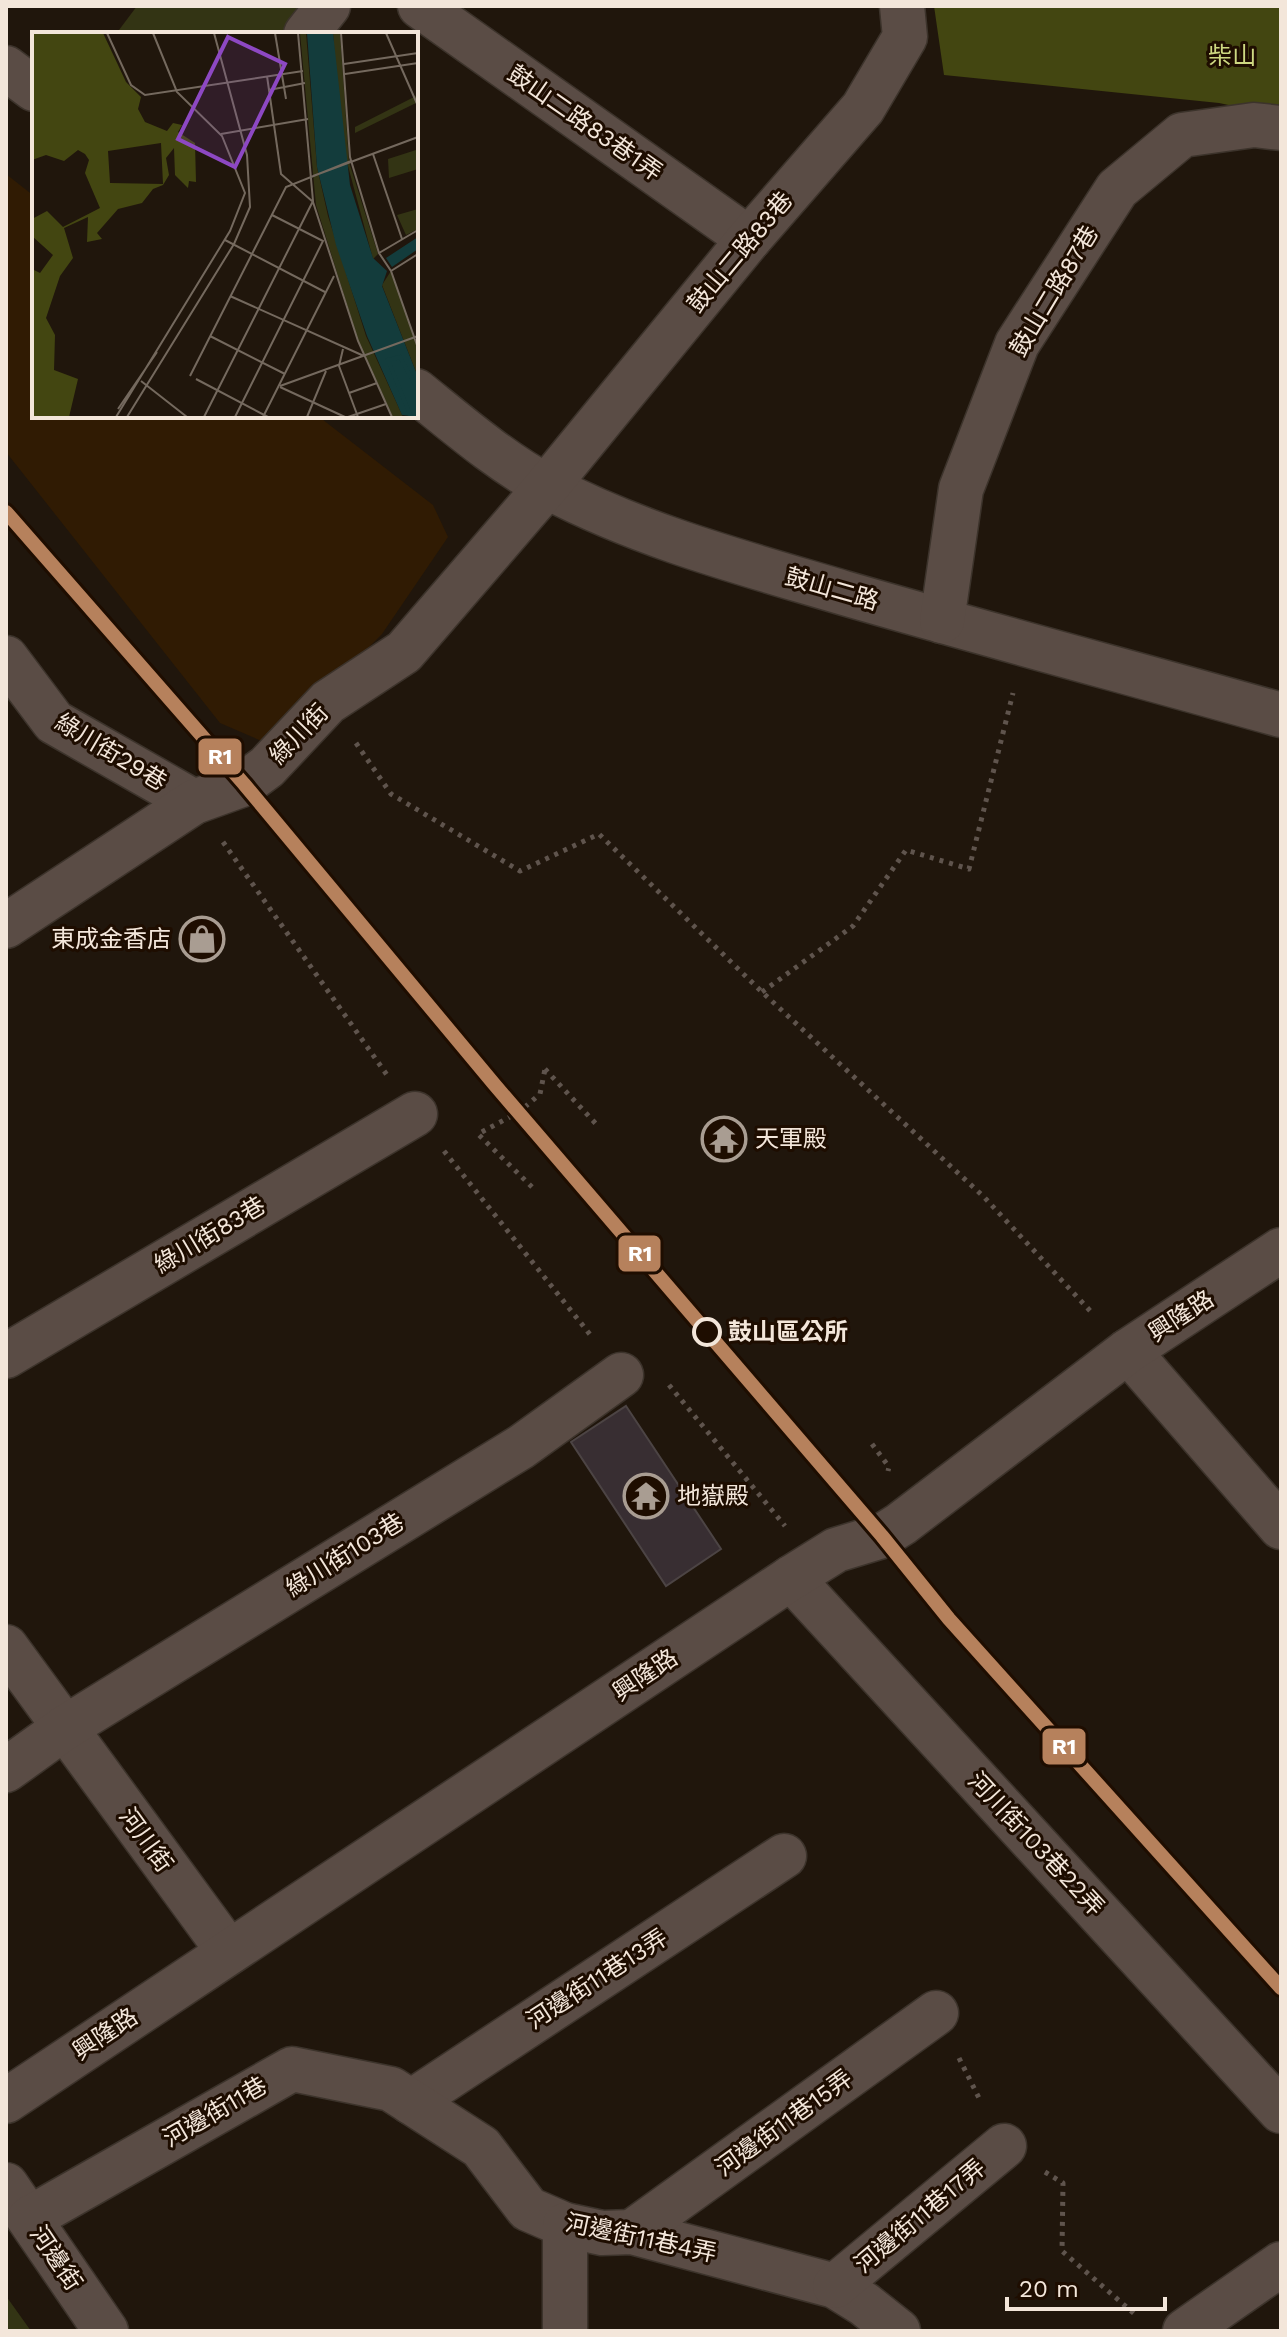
<svg xmlns="http://www.w3.org/2000/svg" width="1287" height="2337" font-family="'Work Sans','Noto Sans TC',sans-serif">
<style>
.built{fill:#301b03}
.green{fill:#333414}
.forest{fill:#434611}
.building{fill:#382e32;stroke:#4c4444;stroke-width:2}
.lines{fill:none;stroke-linecap:round;stroke-linejoin:round}
.minor-casing{stroke:#3c332b;stroke-width:47}
.path{stroke:#5f544d;stroke-width:5;stroke-dasharray:4 6;stroke-linecap:butt}
.minor{stroke:#5a4c45;stroke-width:44}
.rail-1-casing{stroke:#1e0d00;stroke-width:20}
.rail-1{stroke:#b6815c;stroke-width:14}
.stop-dot{fill:#1e0d00;stroke:#f3e6da;stroke-width:4}
.labels{text-anchor:middle;stroke-width:6;stroke-linejoin:round;paint-order:stroke}
.park-label{font-size:24px;fill:#ced881;stroke:#1e0d00}
.street-label{font-size:24px;fill:#f3e6da;stroke:#1e0d00}
.poi-label{font-size:24px;fill:#f3e6da;stroke:#1e0d00;text-anchor:start}
.stop-label{font-size:24px;font-weight:bold;fill:#f3e6da;stroke:#1e0d00;text-anchor:start}
.inset-river{fill:none;stroke:#133c3c;stroke-width:4}
.inset-road{fill:none;stroke:#74695e;stroke-width:2}
.view{fill:#8d48c3;fill-opacity:0.15;stroke:#8d48c3;stroke-width:4}
.inset-edge{fill:none;stroke:#f3e6da;stroke-width:4}
.line-badge{stroke:#1e0d00;stroke-width:3}
.badge-label{font-size:22px;text-anchor:middle;font-weight:bold;fill:#fff}
</style>
<rect width="100%" height="100%" fill="#20160c"/>
<!-- built -->
<polygon class="built" points="6,174 34,196 34,416 318,416 433,505 448,537 382,634 271,745 220,723 6,452"/>
<!-- green -->
<g class="green">
<polygon points="137,6 305,6 283,34 116,34"/>
<polygon points="6,2296 31,2331 6,2331"/>
</g>
<!-- forest -->
<polygon class="forest" points="934,6 1281,6 1281,116 1219,103 944,75"/>
<!-- building -->
<polygon class="building" points="626,1406 721,1549 666,1586 571,1442"/>
<g class="lines">
<!-- minor casing -->
<g class="minor-casing">
<g id="minor">
<polyline points="420,6 749,239"/>
<polyline points="306,34 328,6"/>
<polyline points="6,68 34,89"/>
<path d="M416,391c41,33 85,71 132,96 93,49 195,76 296,106 145,42 291,81 437,122"/>
<polyline points="942,621 961,489 1017,344 1117,189 1182,135 1254,125 1281,128"/>
<polyline points="6,658 54,722 194,802"/>
<polyline points="6,926 194,802 244,784 267,767 328,702 404,652 547,486 749,239 863,108 905,37 902,6"/>
<polyline points="1128,1351 1281,1527"/>
<polyline points="6,1356 415,1114"/>
<polyline points="791,1578 1281,2111"/>
<polyline points="6,1647 229,1952"/>
<polyline points="6,1770 63,1729 521,1447 621,1375"/>
<polyline points="6,2101 791,1578 836,1550 882,1536 901,1524 1128,1351 1281,1250"/>
<polyline points="411,2102 784,1856"/>
<polyline points="6,2185 106,2331"/>
<polyline points="30,2218 292,2069 391,2089 481,2147 528,2209 565,2225 602,2233 632,2232 835,2286 864,2304 898,2331"/>
<polyline points="632,2232 936,2013"/>
<polyline points="835,2286 1004,2146"/>
<polyline points="565,2331 565,2225"/>
<polyline points="1185,2331 1281,2264"/>
</g>
</g>
<!-- path -->
<g class="path">
<polyline points="356,743 391,794 520,871 599,834 762,992 984,1197 1094,1315"/>
<polyline points="223,842 387,1075"/>
<polyline points="762,992 853,926 906,850 969,869 1013,693"/>
<polyline points="545,1069 597,1125"/>
<polyline points="444,1151 592,1337"/>
<polyline points="532,1187 478,1134 519,1112 540,1094 545,1069"/>
<polyline points="669,1385 785,1526"/>
<polyline points="872,1444 889,1467 888,1471"/>
<polyline points="959,2058 981,2102"/>
<polyline points="1045,2172 1063,2183 1062,2251 1138,2317"/>
</g>
<!-- minor -->
<use href="#minor" class="minor"/>
<!-- rail-1 casing -->
<g class="rail-1-casing">
<polyline id="rail-1" points="6,512 244,784 494,1084 882,1536 949,1619 1281,1988"/>
</g>
<!-- rail-1 -->
<use href="#rail-1" class="rail-1"/>
</g>
<!-- icons -->
<defs>
<g id="shop-ring" transform="scale(2.3)"><circle r="9.5" fill="#1e0d00" stroke="#a99d92" stroke-width="1.5"/><path d="M-5-2.5h2.3a2.7 3.5 0 0 1 5.4 0H5L5.5 6h-11ZM-1.5-2.5h3a1.5 2.3 0 0 0-3 0Z" fill="#a99d92"/></g>
<g id="temple-ring" transform="scale(2.3)"><circle r="9.5" fill="#1e0d00" stroke="#a99d92" stroke-width="1.5"/><path d="M0-6L5-2H3V0L6.5 2.5H4V6H1.5V3h-3V6H-4V2.5H-6.5L-3 0V-2H-5Z" fill="#a99d92"/></g>
</defs>
<g fill-rule="evenodd">
<use href="#shop-ring" x="202" y="939"/>
<use href="#temple-ring" x="724" y="1139"/>
<use href="#temple-ring" x="646" y="1496"/>
</g>
<!-- markers -->
<circle class="stop-dot" cx="707" cy="1332" r="13"/>
<g class="labels">
<!-- park labels -->
<g class="park-label">
<text x="1232" y="64">柴山</text>
</g>
<!-- street labels -->
<g class="street-label">
<text transform="translate(585 123) rotate(35)" y="8">鼓山二路83巷1弄</text>
<text transform="translate(740 252) rotate(-50)" y="8">鼓山二路83巷</text>
<text transform="translate(1054 291) rotate(-59)" y="8">鼓山二路87巷</text>
<text transform="translate(832 589) rotate(16)" y="8">鼓山二路</text>
<text transform="translate(299 734) rotate(-46)" y="8">綠川街</text>
<text transform="translate(111 752) rotate(31)" y="8">綠川街29巷</text>
<text transform="translate(210 1235) rotate(-31)" y="8">綠川街83巷</text>
<text transform="translate(1181 1316) rotate(-33)" y="8">興隆路</text>
<text transform="translate(345 1555) rotate(-32)" y="8">綠川街103巷</text>
<text transform="translate(645 1675) rotate(-34)" y="8">興隆路</text>
<text transform="translate(146 1840) rotate(54)" y="8">河川街</text>
<text transform="translate(1036 1844) rotate(47)" y="8">河川街103巷22弄</text>
<text transform="translate(597 1979) rotate(-33)" y="8">河邊街11巷13弄</text>
<text transform="translate(105 2034) rotate(-34)" y="8">興隆路</text>
<text transform="translate(215 2112) rotate(-30)" y="8">河邊街11巷</text>
<text transform="translate(784 2123) rotate(-36)" y="8">河邊街11巷15弄</text>
<text transform="translate(920 2216) rotate(-40)" y="8">河邊街11巷17弄</text>
<text transform="translate(641 2238) rotate(12)" y="8">河邊街11巷4弄</text>
<text transform="translate(56 2258) rotate(56)" y="8">河邊街</text>
</g>
<!-- poi labels -->
<g class="poi-label">
<text x="171" y="947" text-anchor="end">東成金香店</text>
<text x="755" y="1147">天軍殿</text>
<text x="677" y="1504">地嶽殿</text>
</g>
<!-- stop labels -->
<g class="stop-label">
<text x="728" y="1340">鼓山區公所</text>
</g>
</g>
<!-- overview -->
<g transform="translate(32 32)">
<rect width="386" height="386" fill="#20160c"/>
<path d="M268,1h6l11,134 11,49 38,120 37,81h-10l-35,-77 -42,-135zM301,1h7l9,129 29,92 -5,5 -32,-119zM386,63v7l-63,31v-6zM384,118l2,19 -29,9 -1,-19zM386,177v20l-12,6 -9,-20zM359,239l27,77v29l-36,-92z" fill="#333414"/>
<path d="M0,1h71l23,49 15,15 -3,12 7,13 22,9 6,-8 9,2 -4,7 17,11 1,39 -7,-1 -1,7 -13,-13 -1,-27 -8,10 3,17 -6,10 -10,4 -11,14 -24,6 -21,24 5,6 -15,3 1,-25 -24,11 9,30 -13,18 -14,42 9,17 -1,35 24,9 -9,38h-37v-148l8,4 13,-18 -21,-19v-17l15,-8 16,16 37,-19 -15,-35 4,-13 -4,-6 -7,-4 -14,11 -18,-6 -14,5zM129,111l2,41 -53,-1 -2,-32z" fill="#434611" fill-rule="evenodd"/>
<path d="M275,1h26l17,152 23,73 14,13 -5,15 36,91v40l-16,-2 -35,-79 -31,-91 -19,-78zM386,205v12l-26,18 -6,-9z" fill="#133c3c"/>
<path class="inset-river" d="M379,385l-23,-57 12,-3 18,33"/>
<path class="inset-road" d="M75,1l24,52 14,10 158,-24M243,1l11,66M309,1l9,124 29,96 12,18 27,77M354,1l32,73M312,32l74,-11M313,42l73,-11M235,44l14,98 31,27M237,58l36,-7M189,102l87,-15M341,122l29,85M281,144l105,-39M281,170l45,139 34,76M193,208l100,52M347,221l39,-23M359,239l27,-17M198,264l134,60M178,304l75,38M311,317l-4,17 19,51M158,344l96,-189 65,-26M164,347l72,38M109,349l46,36M248,354l138,-50M248,355l65,30M317,361l28,-10M86,377l39,-57M84,385l114,-186 15,-38 -23,-57 -45,-44 -24,-59M95,385l107,-173 16,-37 -3,-52 -33,-122M172,385l109,-216 -15,-168M203,385l88,-176 -51,-26M231,385l71,-141M275,385l19,-46M316,385l38,-13"/>
<path class="view" d="M196,5l57,27 -50,103 -57,-28z"/>
<rect width="386" height="386" class="inset-edge"/>
</g>
<g class="line-badge">
<rect x="197" y="737" width="46" height="39" rx="8" fill="#b6815c"/>
<rect x="617" y="1234" width="45" height="39" rx="8" fill="#b6815c"/>
<rect x="1041" y="1727" width="46" height="39" rx="8" fill="#b6815c"/>
</g>
<g class="badge-label">
<text x="220" y="764">R1</text>
<text x="640" y="1261">R1</text>
<text x="1064" y="1754">R1</text>
</g>
<!-- border -->
<rect width="1287" height="2337" fill="none" stroke="#f3e6da" stroke-width="16"/>
<!-- scale -->
<path d="M1007 2297v12h158v-12" fill="none" stroke="#f3e6da" stroke-width="4"/>
<text x="1019" y="2297" font-size="24" fill="#f3e6da" stroke="#1e0d00" stroke-width="6" paint-order="stroke">20 m</text>
</svg>
